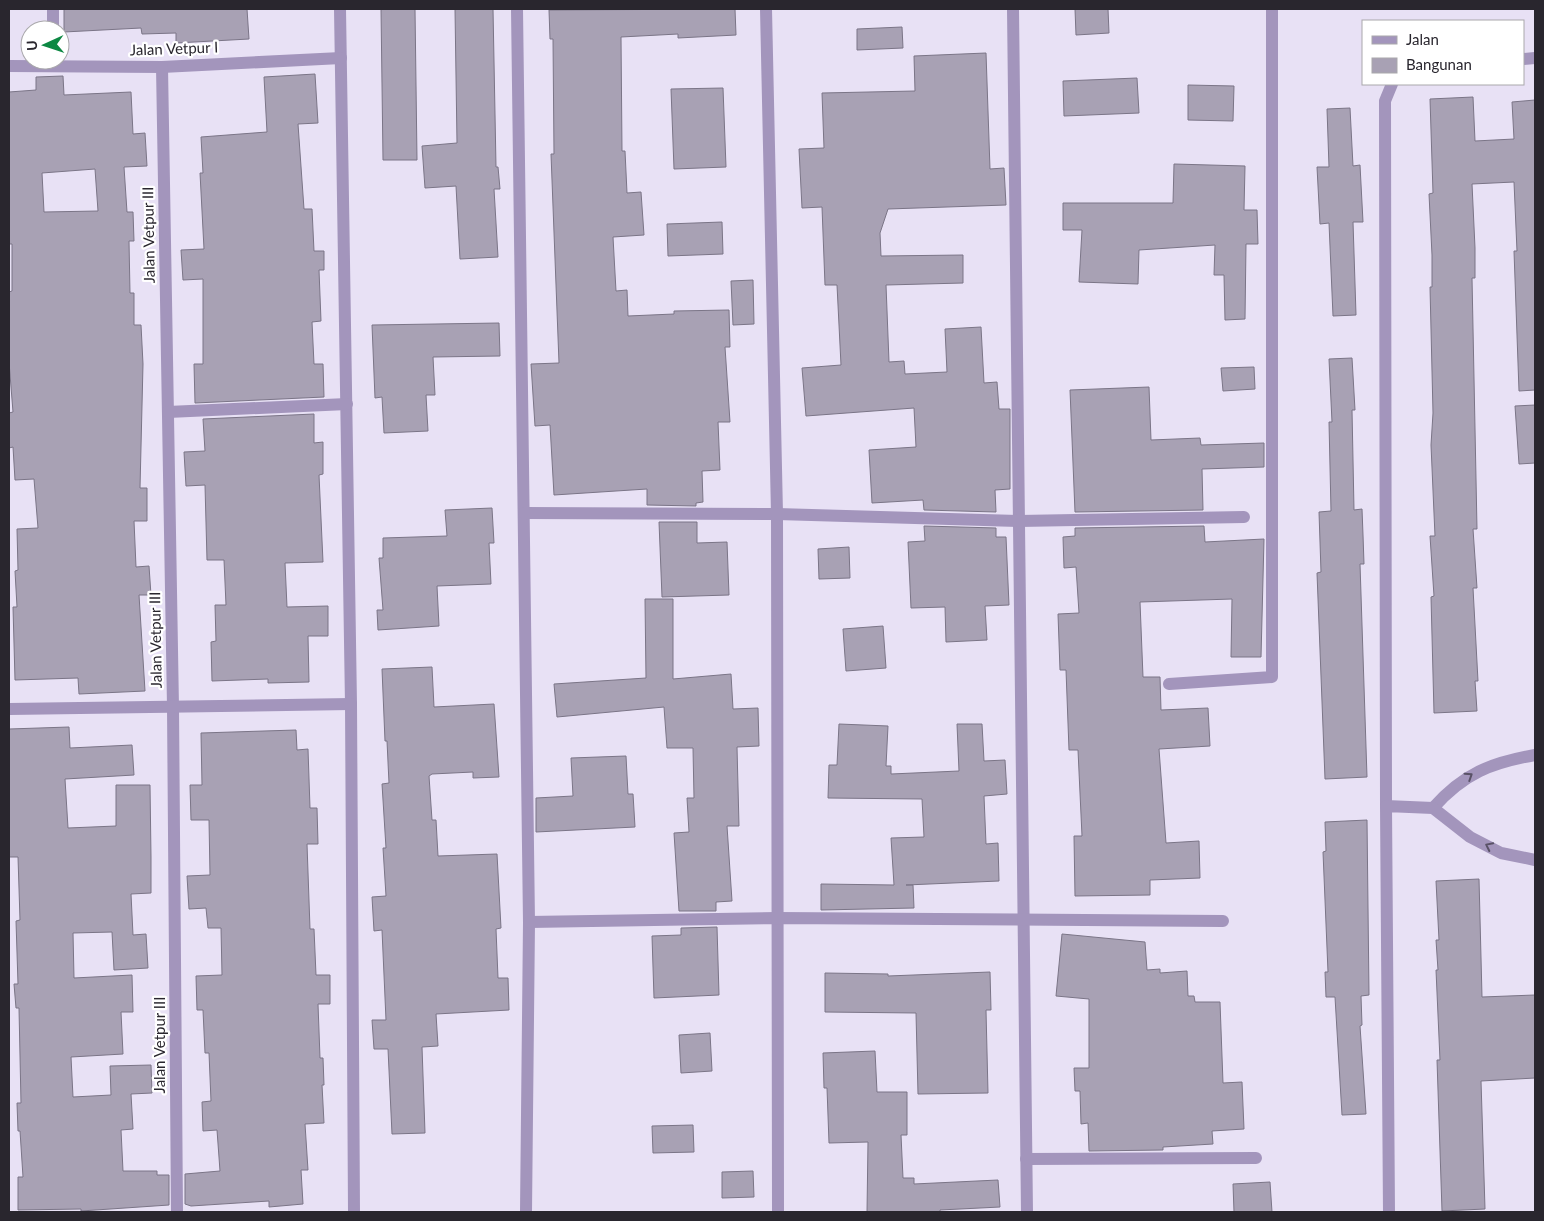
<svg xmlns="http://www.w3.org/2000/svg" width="1544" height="1221" font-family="Lato,sans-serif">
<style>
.building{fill:#a8a1b4;stroke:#7b7587;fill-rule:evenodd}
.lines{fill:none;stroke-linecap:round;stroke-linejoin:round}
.street{stroke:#a395bc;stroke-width:12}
.oneway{stroke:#5a5267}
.labels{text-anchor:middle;stroke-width:4.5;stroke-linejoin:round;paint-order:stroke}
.street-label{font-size:15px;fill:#29262e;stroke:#fff}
</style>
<rect width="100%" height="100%" fill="#e8e1f5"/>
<!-- building -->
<g class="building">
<polygon points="64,9 247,9 249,39 176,43 176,33 142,34 141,28 64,32"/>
<polygon points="381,9 415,9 417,160 383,160"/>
<polygon points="455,9 493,9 496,167 498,167 500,189 494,189 498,257 460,259 456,186 425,188 422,146 457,143"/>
<polygon points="735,9 736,35 678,38 678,34 621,37 622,151 625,151 627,193 641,192 644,235 613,237 616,291 627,290 628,316 674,314 674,311 729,310 730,347 725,347 730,422 718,422 720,470 702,471 703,502 696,503 696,506 647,505 647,489 554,495 550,425 535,426 531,364 559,363 551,154 554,154 553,39 550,39 549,10"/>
<polygon points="1075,9 1108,9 1109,33 1076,35"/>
<polygon points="902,27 903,48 857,50 857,29"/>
<polygon points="986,53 990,169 1004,168 1006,205 888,209 880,233 881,256 963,255 963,283 886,285 889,362 904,361 905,374 947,372 945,329 981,327 984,383 997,382 999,409 1010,409 1010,489 995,490 996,512 924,510 923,500 872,503 869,450 916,447 914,408 806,416 802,368 841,365 837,285 825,285 822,207 802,208 799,149 824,148 822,93 915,91 914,56"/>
<polygon points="315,74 318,123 298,124 304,209 312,209 314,251 324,251 324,270 319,270 321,321 312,322 314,364 323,364 324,397 195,403 194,364 203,364 203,279 183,280 181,250 204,249 200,173 203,173 201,137 267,132 264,77"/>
<path d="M63,76l1,19 67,-3 2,42 12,-1 2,33 -23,1 3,45h6l1,29h-5l1,52h4v32h7l2,39 -3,124h7v33h-13l2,46 13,-1 2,29h-12l6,96 -66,3 -1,-16 -63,2 -2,-73h4l-2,-36 3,-1 -1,-41 21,-1 -4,-49 -19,1 -2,-33 -4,1v-35l4,-1 -4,-50v-70l3,-1v-47h-3v-152l27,-2v-13zM95,169l3,42 -54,1 -2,-39z"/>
<polygon points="1137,78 1139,113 1064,116 1063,81"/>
<polygon points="1188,85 1234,86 1233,121 1188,120"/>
<polygon points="723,88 726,167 674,169 671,89"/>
<polygon points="1473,97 1475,141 1514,139 1512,102 1535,100 1535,390 1519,391 1514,251 1517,251 1514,182 1472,184 1475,248 1475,278 1472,278 1477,529 1473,529 1477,588 1473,588 1478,681 1475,681 1477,711 1434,713 1431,597 1434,596 1430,536 1435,536 1431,445 1433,413 1430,287 1432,287 1432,255 1429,194 1433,193 1430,99"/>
<polygon points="1350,108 1353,166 1360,165 1363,222 1353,222 1356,315 1333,316 1329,223 1320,224 1317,167 1329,167 1327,109"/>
<polygon points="1174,164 1245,166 1244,210 1257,210 1258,244 1246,244 1245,319 1225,320 1224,275 1214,275 1215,245 1139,250 1138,284 1079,282 1082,230 1063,230 1063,203 1173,203"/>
<polygon points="722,222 723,254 668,256 667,224"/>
<polygon points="753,280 754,324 733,325 731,281"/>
<polygon points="499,323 500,356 433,357 435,395 426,395 428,431 384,433 382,397 375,398 372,325"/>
<polygon points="1352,358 1355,410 1352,410 1354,510 1362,509 1363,535 1364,564 1360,564 1367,777 1325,779 1317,573 1321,572 1319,512 1331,511 1329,422 1332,422 1329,359"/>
<polygon points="1254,367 1255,389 1223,391 1221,368"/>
<polygon points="1149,387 1151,440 1200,438 1201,445 1264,443 1264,467 1202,469 1203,510 1075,512 1070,390"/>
<polygon points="1535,405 1535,463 1519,464 1515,406"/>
<polygon points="314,414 314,443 323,442 323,474 319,475 323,562 285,563 287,607 328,606 328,636 308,636 309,682 268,683 268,679 212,681 211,642 216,641 215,605 226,605 224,560 207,560 205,485 186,486 184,452 205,451 203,419"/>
<polygon points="492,508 494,543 489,543 491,584 437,586 439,626 378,630 377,610 383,610 379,558 383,558 383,538 447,536 445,510"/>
<polygon points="659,522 697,522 697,543 727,542 729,595 662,597"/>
<polygon points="924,526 996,528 996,537 1006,537 1009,605 985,606 987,640 946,642 945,607 911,608 908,542 925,541"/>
<polygon points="1204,526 1205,542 1264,539 1261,657 1231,657 1232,599 1140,602 1143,677 1160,677 1161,710 1208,708 1210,746 1159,749 1166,843 1199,841 1200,878 1150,880 1150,895 1075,896 1074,836 1082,836 1078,750 1069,750 1066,670 1060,670 1058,614 1079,613 1076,567 1064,568 1063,537 1075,536 1075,528"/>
<polygon points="849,547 850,578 819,579 818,549"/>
<polygon points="645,599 673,599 673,679 731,674 733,709 758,708 759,746 737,747 739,826 727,826 732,901 716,902 716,911 679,911 674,833 689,832 687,798 694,798 693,748 667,748 664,707 557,717 554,684 646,678"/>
<polygon points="883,626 886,668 846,671 843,629"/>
<polygon points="432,667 434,707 494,704 499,777 473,778 473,772 432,774 429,776 432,820 436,820 438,856 497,854 501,928 496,929 498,978 508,978 509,1010 436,1014 438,1046 422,1047 425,1133 392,1134 388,1049 374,1049 372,1020 386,1020 382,930 374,931 372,897 386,896 383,848 386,848 382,784 389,783 387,741 385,741 382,669"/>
<polygon points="839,724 888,726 886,766 891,766 891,774 959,771 957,724 982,724 984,761 1005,760 1007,794 984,796 986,844 998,843 999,881 906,885 913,885 914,908 821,910 821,884 894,885 891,838 924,837 922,799 828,798 829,765 837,765"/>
<polygon points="69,727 70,748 132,745 134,775 65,779 68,828 116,826 116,785 150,785 151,857 151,893 131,894 133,935 146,934 148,968 114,970 112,932 73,933 74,978 132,975 133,1012 121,1012 123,1054 71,1057 73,1097 111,1095 110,1066 151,1065 152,1093 131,1094 133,1129 121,1130 123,1171 157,1171 157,1175 169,1175 169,1205 81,1211 81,1209 18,1210 18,1177 23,1177 20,1131 18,1131 17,1103 21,1103 19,1008 16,1008 14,984 18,984 16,921 20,920 18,857 9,857 9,729"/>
<polygon points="296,730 297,750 308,749 310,808 317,808 318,844 307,844 310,929 314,929 316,975 330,975 330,1004 318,1004 320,1058 323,1058 324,1085 322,1085 324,1123 305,1124 308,1170 301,1170 303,1204 269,1207 269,1201 191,1206 185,1204 185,1174 220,1171 217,1130 203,1131 202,1102 211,1101 209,1053 205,1053 203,1010 197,1010 196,976 222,975 221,928 208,928 206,908 189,909 187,876 210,875 209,820 191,820 190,785 202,785 201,733"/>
<polygon points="626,756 628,794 633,794 635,827 536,832 536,798 573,796 571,758"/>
<polygon points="1367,820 1369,995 1361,996 1362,1025 1360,1026 1366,1114 1342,1115 1335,997 1326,997 1325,972 1328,972 1323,852 1326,851 1325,822"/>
<polygon points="1479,879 1482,997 1535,995 1535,1078 1481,1081 1485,1209 1442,1211 1437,1060 1440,1060 1436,970 1438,970 1436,940 1439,940 1436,881"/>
<polygon points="717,927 719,995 654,998 652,936 681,935 681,928"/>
<polygon points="1062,934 1145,942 1147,970 1160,969 1160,973 1187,971 1188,996 1194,996 1195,1002 1220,1002 1223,1083 1242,1082 1244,1129 1212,1131 1213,1144 1163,1147 1163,1150 1089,1151 1088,1123 1081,1124 1080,1091 1075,1091 1074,1068 1089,1068 1089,999 1056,996"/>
<polygon points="990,972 991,1010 986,1010 988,1093 918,1094 916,1013 825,1012 825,973 888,974 888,976"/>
<polygon points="710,1033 712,1071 681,1073 679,1035"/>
<polygon points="875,1051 877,1092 907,1092 907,1135 901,1135 903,1178 914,1178 914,1184 998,1180 1000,1207 940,1210 940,1212 867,1212 868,1142 829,1143 827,1088 824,1088 823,1053"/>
<polygon points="693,1125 694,1152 653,1153 652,1126"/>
<polygon points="753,1171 754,1197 722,1198 722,1172"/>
<polygon points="1270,1182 1272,1212 1234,1212 1233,1184"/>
</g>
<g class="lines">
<!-- street -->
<g class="street">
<polyline points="53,9 53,30"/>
<polyline points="340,9 351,704 354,1212"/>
<polyline points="517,9 529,922 526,1212"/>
<polyline points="766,9 777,514 778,1212"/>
<polyline points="1013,9 1027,1212"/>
<polyline points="1523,59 1535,58"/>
<polyline points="9,66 162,67 341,58"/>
<polyline points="162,67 173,707 177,1212"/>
<polyline points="168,412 347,404"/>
<polyline points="524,513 777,514 1019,521 1244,517"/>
<polyline points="1169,684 1272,677 1272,9"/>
<polyline points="9,709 351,704"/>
<polyline points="1386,806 1385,101 1392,84"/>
<path d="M1433,808c31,-35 58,-45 102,-53"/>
<polyline points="529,922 777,918 1223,921"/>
<polyline points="1026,1159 1256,1158"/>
<polyline points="1389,1212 1386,806 1433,808 1470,837 1501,853 1535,860"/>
</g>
</g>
<!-- one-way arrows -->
<defs><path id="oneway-chevron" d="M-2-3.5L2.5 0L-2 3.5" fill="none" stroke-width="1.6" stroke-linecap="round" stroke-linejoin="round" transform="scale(1.25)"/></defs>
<g class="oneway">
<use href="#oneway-chevron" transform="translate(1469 776) rotate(-33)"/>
<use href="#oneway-chevron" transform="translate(1489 846) rotate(-154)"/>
</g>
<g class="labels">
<!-- street labels -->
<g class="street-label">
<text transform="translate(174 49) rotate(-2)" y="5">Jalan Vetpur I</text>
<text transform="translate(149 235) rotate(-91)" y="5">Jalan Vetpur III</text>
<text transform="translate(156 640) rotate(-91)" y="5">Jalan Vetpur III</text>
<text transform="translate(160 1045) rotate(-90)" y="5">Jalan Vetpur III</text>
</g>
</g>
<!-- border -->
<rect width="1544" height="1221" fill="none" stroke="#29262e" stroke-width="20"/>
<!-- legend -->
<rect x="1362" y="20" width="162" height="65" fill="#ffffff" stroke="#a9a8ab"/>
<rect x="1372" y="36" width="25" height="8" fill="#a395bc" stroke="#a9a8ab"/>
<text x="1406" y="45" font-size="15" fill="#29262e">Jalan</text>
<rect x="1372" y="58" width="25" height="15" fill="#a8a1b4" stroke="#a9a8ab"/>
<text x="1406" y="70" font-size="15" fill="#29262e">Bangunan</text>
<!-- north arrow -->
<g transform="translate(45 45) rotate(267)"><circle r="24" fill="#ffffff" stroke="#a9a8ab"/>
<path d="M0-4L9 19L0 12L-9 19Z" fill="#0d8843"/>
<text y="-8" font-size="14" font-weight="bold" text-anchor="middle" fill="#29262e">U</text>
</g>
</svg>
